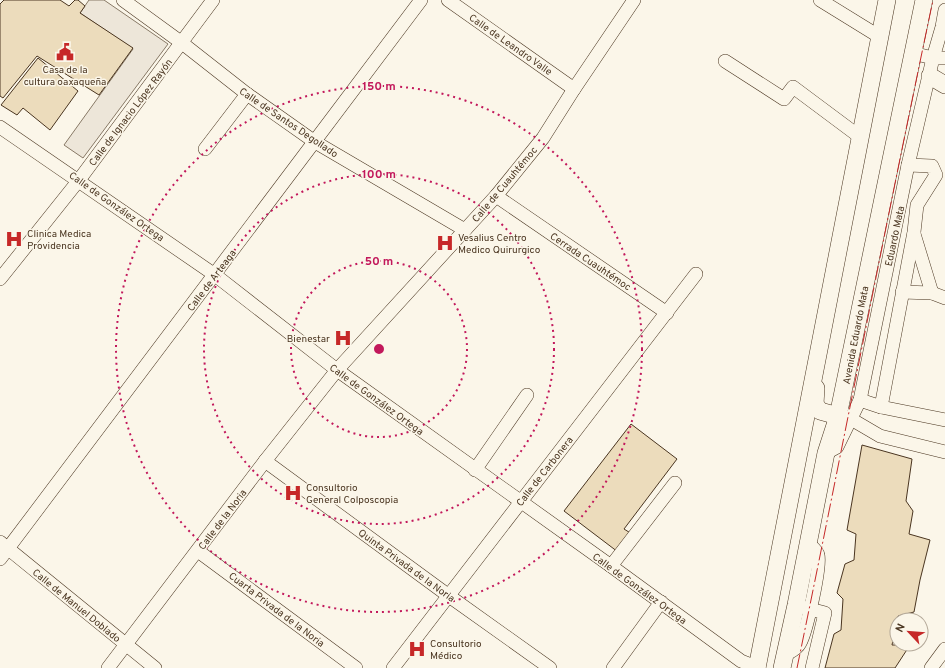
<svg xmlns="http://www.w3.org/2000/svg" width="945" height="668" font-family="Overpass,sans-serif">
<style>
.green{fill:#ede6d9;stroke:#887966}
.building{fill:#ecdcbc;stroke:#4a3520}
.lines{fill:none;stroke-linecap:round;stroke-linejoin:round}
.minor-casing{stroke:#4a3520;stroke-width:14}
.major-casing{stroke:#4a3520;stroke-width:18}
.minor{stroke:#fbf6e9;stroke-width:13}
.major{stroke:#fbf6e9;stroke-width:17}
.power{stroke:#c62828;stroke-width:1;stroke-dasharray:14 3 2 3;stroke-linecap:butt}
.ring{fill:none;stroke:#c2185b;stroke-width:2;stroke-dasharray:2 4}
.labels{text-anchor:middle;stroke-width:3;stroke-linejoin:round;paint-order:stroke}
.street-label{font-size:10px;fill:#4a3520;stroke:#fbf6e9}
.poi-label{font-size:10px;fill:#4a3520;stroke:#fbf6e9;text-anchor:start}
.centre{fill:#c2185b;stroke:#fbf6e9;stroke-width:2}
.ring-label{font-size:12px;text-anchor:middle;font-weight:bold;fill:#c2185b;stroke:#fbf6e9;stroke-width:3;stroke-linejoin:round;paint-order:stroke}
</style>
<rect width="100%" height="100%" fill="#fbf6e9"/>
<!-- green -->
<polygon class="green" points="89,0 104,0 168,44 83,158 64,145 133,49 80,13"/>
<!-- building -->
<g class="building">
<polygon points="4,0 60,0 69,6 75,0 78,0 85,6 80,13 133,48 99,95 37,56 3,98 0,96 0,4"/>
<polygon points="38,58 78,91 50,130 23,108 17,115 1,105"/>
<polygon points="631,424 677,459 624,529 632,534 618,552 564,511"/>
<polygon points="862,445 912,459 906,501 913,511 909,534 930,540 920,580 914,612 898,616 897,620 892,645 910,645 895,668 825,668 834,634 841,630 843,599 837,593 845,564 854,560 856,534 847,530"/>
</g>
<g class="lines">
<!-- minor casing -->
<g class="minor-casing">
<g id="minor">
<polyline points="123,0 182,43 247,94 315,142 465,230"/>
<polyline points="448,0 574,89"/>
<polyline points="820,0 880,37"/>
<polyline points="912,53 933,58 945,58"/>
<polyline points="725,61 784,99 793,87 860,137"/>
<polyline points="0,127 215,275 337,370 611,566 741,661 759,668"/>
<polyline points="205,149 247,94"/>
<polyline points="496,196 667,313"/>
<polyline points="914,234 932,293"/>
<polyline points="0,279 79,180 213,0"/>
<polyline points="902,292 932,293 945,298"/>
<polyline points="860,400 881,407 914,232 917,205 936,175 932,166 908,165"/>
<polyline points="881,407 945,420"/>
<polyline points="844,417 851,419 880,436 945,452"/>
<polyline points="826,453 837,447 860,400 908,165 933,58 942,27 945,10"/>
<polyline points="265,461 449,596 550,668"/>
<polyline points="475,470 527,395"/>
<polyline points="0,542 155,668"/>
<polyline points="198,551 356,668"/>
<polyline points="0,559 421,0"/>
<polyline points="611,566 675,483"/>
<polyline points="802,607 825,613 812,668"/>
<path d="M785,655c5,-3 12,-6 15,-12 6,-10 21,-76 18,-88 -1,-5 -6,-8 -10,-12"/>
<polyline points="108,668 265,461 337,370 496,196 543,138 574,89 634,0"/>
<polyline points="393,668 696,274"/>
<polyline points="613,668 661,602"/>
<polyline points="931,668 945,649"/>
</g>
</g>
<!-- major casing -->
<g class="major-casing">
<g id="major">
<polyline points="930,76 945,85"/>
<polyline points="816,388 815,404 820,411 838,416"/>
<polyline points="757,668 887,0"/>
<polyline points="782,668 796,605 826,453 838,416 924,0"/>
</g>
</g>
<!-- minor -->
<use href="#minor" class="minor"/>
<!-- major -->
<use href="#major" class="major"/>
<!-- power -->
<path class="power" d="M797,668c46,-222 89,-446 136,-668"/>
</g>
<!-- distance rings -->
<g class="ring">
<circle cx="379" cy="349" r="88"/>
<circle cx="379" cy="349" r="175"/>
<circle cx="379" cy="349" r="263"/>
</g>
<!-- icons -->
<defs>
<g id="civic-bare" transform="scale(1.38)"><path d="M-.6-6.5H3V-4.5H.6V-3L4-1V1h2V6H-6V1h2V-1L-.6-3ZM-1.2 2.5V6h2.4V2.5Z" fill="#c62828" stroke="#fbf6e9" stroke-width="2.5" paint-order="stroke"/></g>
<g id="hospital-bare" transform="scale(1.38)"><path d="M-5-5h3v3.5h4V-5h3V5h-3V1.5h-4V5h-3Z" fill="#c62828" stroke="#fbf6e9" stroke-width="2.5" paint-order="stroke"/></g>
</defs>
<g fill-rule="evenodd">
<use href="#civic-bare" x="65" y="52"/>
<use href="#hospital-bare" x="14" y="239"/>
<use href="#hospital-bare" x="445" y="243"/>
<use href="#hospital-bare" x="343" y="338"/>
<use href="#hospital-bare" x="293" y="493"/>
<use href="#hospital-bare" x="417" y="649"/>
</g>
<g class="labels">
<!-- street labels -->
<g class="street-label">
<text transform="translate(511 44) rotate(35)" y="4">Calle de Leandro Valle</text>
<text transform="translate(130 112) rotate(-53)" y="4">Calle de Ignacio López Rayón</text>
<text transform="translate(289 122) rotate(34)" y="4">Calle de Santos Degollado</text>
<text transform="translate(504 184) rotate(-50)" y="4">Calle de Cuauhtémoc</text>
<text transform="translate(117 206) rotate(35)" y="4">Calle de González Ortega</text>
<text transform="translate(894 236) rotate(-78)" y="4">Eduardo Mata</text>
<text transform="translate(591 261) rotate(34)" y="4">Cerrada Cuauhtémoc</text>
<text transform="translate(211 280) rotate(-53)" y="4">Calle de Arteaga</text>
<text transform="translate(855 335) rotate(-79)" y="4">Avenida Eduardo Mata</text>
<text transform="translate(377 399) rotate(36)" y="4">Calle de González Ortega</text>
<text transform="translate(544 471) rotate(-52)" y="4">Calle de Carbonera</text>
<text transform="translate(222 519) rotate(-53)" y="4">Calle de la Noria</text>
<text transform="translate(407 565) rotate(36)" y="4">Quinta Privada de la Noria</text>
<text transform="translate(640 588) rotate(36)" y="4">Calle de González Ortega</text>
<text transform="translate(77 605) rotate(39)" y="4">Calle de Manuel Doblado</text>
<text transform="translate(277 609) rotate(37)" y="4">Cuarta Privada de la Noria</text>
</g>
<!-- poi labels -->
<g class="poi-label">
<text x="65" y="73" text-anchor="middle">Casa de la<tspan x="65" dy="12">cultura oaxaqueña</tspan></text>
<text x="27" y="237">Clinica Medica<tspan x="27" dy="12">Providencia</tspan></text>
<text x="458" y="241">Vesalius Centro<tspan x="458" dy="12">Medico Quirurgico</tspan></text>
<text x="330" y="342" text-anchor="end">Bienestar</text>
<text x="306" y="491">Consultorio<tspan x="306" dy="12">General Colposcopia</tspan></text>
<text x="430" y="647">Consultorio<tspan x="430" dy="12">Médico</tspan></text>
</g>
</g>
<circle cx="379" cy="349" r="6" class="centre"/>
<g class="ring-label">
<text x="379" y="90">150 m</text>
<text x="379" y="178">100 m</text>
<text x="379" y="265">50 m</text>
</g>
<!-- north arrow -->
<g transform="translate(909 632) rotate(296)"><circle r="19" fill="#fbf6e9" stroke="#b4a999"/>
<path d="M0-3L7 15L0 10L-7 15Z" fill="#c62828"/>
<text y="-6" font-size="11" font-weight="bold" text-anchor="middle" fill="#4a3520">N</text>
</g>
</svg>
